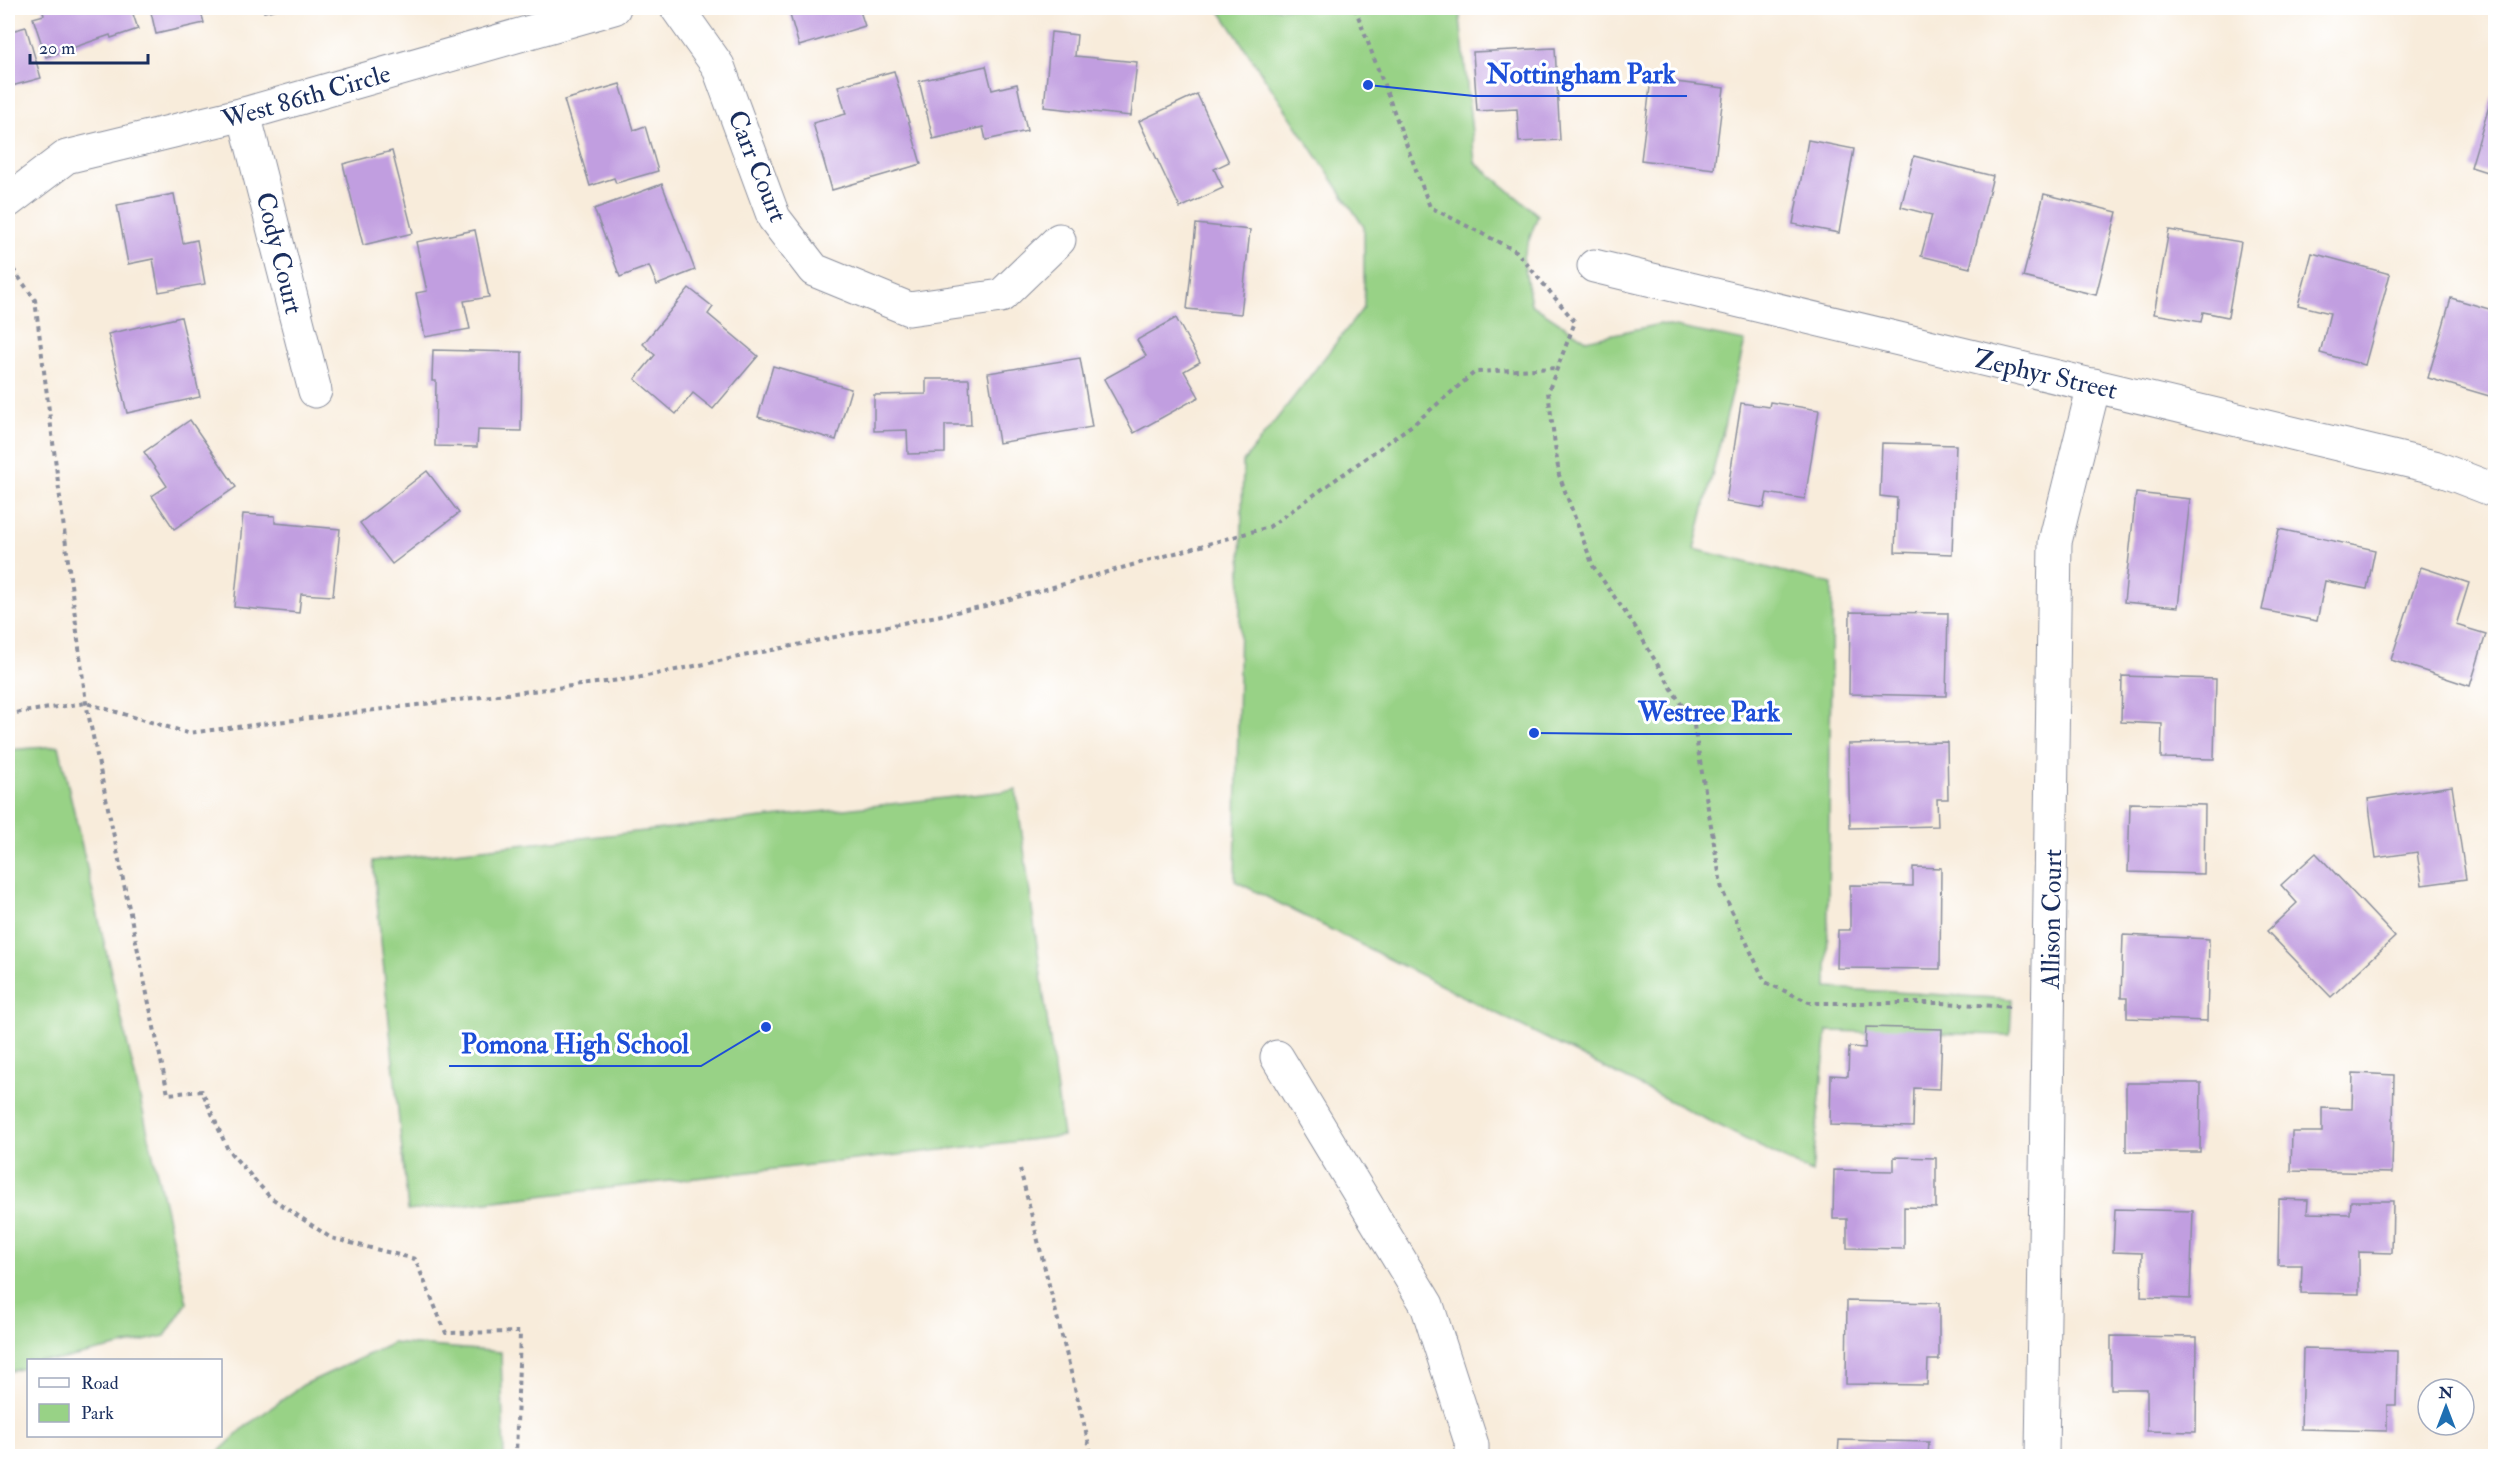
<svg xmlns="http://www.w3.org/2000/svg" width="2503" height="1464" font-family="'IM FELL Double Pica',serif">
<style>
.green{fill:#98d286;stroke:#5a8072;stroke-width:1.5}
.building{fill:#c19ee0}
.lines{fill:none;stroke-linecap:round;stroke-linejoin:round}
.minor-casing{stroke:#8a8e9c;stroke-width:35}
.path{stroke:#8a8e9c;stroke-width:4;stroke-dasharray:4.5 4.5;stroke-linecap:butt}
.minor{stroke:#fff;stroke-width:33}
.labels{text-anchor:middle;stroke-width:6;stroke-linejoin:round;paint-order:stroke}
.street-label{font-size:26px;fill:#1b2f5e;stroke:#fff}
.leader{fill:none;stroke:#1d4ed8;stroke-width:2}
.callout-dot{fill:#1d4ed8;stroke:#fff;stroke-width:2}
.callout-label{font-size:27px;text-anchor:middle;font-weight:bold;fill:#1d4ed8;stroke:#fff;stroke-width:6;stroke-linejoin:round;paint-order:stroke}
</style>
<rect width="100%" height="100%" fill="#fff"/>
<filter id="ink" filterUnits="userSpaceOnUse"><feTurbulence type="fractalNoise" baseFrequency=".0167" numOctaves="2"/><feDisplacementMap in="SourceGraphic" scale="12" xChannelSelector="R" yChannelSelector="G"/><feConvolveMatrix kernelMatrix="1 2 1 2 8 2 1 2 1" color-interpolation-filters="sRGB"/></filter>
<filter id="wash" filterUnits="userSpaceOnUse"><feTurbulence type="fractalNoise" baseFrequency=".008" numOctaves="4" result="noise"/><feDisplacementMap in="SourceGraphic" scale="24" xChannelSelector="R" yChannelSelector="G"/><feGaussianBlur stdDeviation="1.35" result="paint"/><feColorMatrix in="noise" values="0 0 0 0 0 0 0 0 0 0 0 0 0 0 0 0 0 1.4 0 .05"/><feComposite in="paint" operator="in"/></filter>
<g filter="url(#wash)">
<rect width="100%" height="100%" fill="#f8ecdb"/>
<!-- green -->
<g class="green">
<polygon points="1218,8 1459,8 1475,162 1538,215 1523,257 1531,304 1586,340 1660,324 1745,341 1694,549 1832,584 1827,988 2012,999 2010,1035 1827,1031 1812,1173 1235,881 1243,462 1364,307 1364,227"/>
<polygon points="59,746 187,1303 165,1336 58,1360 28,1360 28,1367 8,1372 8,750"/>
<polygon points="1016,790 1063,1136 408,1211 373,861"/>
<polygon points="393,1343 501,1352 504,1456 214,1456 246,1426 303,1385"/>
</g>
<g id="blocks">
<!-- building -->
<g class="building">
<polygon points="42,8 131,8 138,29 111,38 110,35 46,57 33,18 44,15"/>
<polygon points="150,8 200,8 204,23 156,34"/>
<polygon points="263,8 278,8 278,9 264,12"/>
<polygon points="788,8 859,8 865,26 799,46"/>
<polygon points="26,27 41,78 8,87 8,32"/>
<polygon points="1051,32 1077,35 1075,56 1137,62 1131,116 1044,107"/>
<polygon points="1555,48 1560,140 1519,142 1517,109 1477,111 1473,52"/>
<polygon points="986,66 992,90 1017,84 1027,131 986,140 983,127 933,139 919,81"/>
<polygon points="894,71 921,164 832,190 813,123 846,114 838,86"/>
<polygon points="1651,79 1724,88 1714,169 1641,160"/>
<polygon points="620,84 634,130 645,126 658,171 616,183 614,178 590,186 564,100"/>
<polygon points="2495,86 2496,86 2496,175 2471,167"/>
<polygon points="1197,94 1229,162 1214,169 1223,188 1180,208 1139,121"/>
<polygon points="1808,140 1854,149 1839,233 1793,224"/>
<polygon points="392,151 413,233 363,245 343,164"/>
<polygon points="1914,156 1993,176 1970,268 1921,256 1932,215 1901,207"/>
<polygon points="662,184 695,270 657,285 649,266 620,277 594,209"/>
<polygon points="174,194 183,243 197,240 205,284 159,292 153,259 128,264 117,205"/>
<polygon points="2044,194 2117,212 2096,295 2023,277"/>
<polygon points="1196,224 1250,230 1241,314 1187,309"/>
<polygon points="475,230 489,297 464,301 470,329 425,337 416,293 427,291 416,242"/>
<polygon points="2169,230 2241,242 2228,317 2203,312 2201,322 2154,314"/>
<polygon points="2312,253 2390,274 2365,365 2320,353 2330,313 2298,305"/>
<polygon points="689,288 713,307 708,314 758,356 713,409 693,393 676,414 635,379 655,355 643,344"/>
<polygon points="2451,298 2496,311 2496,398 2428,378"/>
<polygon points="181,317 200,397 127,413 108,334"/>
<polygon points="1176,318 1200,362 1184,371 1199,397 1134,433 1104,379 1146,356 1137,340"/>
<polygon points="433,350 522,352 521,431 478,430 477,447 435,446 436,381 432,381"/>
<polygon points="1080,358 1092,427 999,443 988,373"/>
<polygon points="773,366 851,389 836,440 758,417"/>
<polygon points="926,379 969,379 971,425 945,425 945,453 908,454 907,430 874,431 874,395 926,394"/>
<polygon points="1770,402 1819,410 1805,499 1767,493 1764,508 1726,502 1741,403 1769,407"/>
<polygon points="190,420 236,487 174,529 152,496 167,486 144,452"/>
<polygon points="1882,443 1956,445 1952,554 1895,552 1897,498 1880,496"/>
<polygon points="427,471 459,513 392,564 360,523"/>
<polygon points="2136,493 2190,499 2178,607 2124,602"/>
<polygon points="243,514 275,516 275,523 340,529 333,596 301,594 299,613 234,607"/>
<polygon points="2279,529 2375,550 2367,589 2325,581 2317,621 2262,610"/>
<polygon points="2421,567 2469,583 2456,625 2486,634 2470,686 2391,660"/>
<polygon points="1850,612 1948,613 1946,696 1849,694"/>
<polygon points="2122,676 2216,679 2214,759 2161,758 2162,724 2121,722"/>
<polygon points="1947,742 1948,799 1937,799 1938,826 1850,828 1848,744"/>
<polygon points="2452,786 2466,879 2422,885 2417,852 2376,858 2368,799"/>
<polygon points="2130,803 2205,805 2204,874 2128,872"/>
<polygon points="2316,853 2395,937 2331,997 2267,931 2297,903 2281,885"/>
<polygon points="1913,867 1941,868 1940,969 1837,968 1838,930 1850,930 1850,885 1913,886"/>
<polygon points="2123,935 2209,939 2207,1021 2127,1018 2127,998 2121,998"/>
<polygon points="1866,1027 1942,1029 1940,1089 1914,1088 1913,1127 1830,1125 1831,1075 1848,1076 1849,1047 1865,1048"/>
<polygon points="2353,1073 2394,1075 2392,1173 2291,1171 2292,1132 2322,1132 2322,1108 2352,1109"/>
<polygon points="2126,1083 2201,1083 2200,1152 2126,1152"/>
<polygon points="1894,1157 1936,1158 1936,1208 1904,1207 1904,1249 1847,1248 1847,1219 1833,1219 1834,1170 1894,1171"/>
<polygon points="2279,1199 2308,1200 2307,1213 2350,1214 2351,1201 2393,1201 2392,1253 2359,1252 2359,1294 2301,1293 2302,1265 2278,1265"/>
<polygon points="2115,1209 2193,1211 2190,1299 2141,1297 2142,1253 2113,1252"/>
<polygon points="1847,1301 1939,1303 1939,1360 1928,1360 1927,1385 1846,1384"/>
<polygon points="2111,1336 2197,1337 2196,1432 2147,1431 2147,1389 2111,1389"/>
<polygon points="2303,1349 2397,1351 2396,1405 2387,1405 2387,1431 2301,1429"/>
<polygon points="1839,1440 1929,1442 1928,1456 1838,1456"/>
</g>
</g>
</g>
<g filter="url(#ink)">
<use href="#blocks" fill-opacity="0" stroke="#8a8e9c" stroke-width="1.5"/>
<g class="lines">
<!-- minor casing -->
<g class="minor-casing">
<g id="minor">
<polyline points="677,8 718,66 774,218 814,270 909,309 1001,296 1059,240"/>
<polyline points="244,114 315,391"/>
<polyline points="8,201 66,157 244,114 614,8"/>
<polyline points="1594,266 2434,467 2496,491"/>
<polyline points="1277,1057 1427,1305 1472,1445 1472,1456"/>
<polyline points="2042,1456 2055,542 2094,385"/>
</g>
</g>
<!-- path -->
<g class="path">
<polyline points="1355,8 1430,207 1516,251 1575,322 1548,392 1559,475 1593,566 1634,625 1694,726 1722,890 1765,982 1811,1003 1940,1003 2013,1007"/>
<polyline points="8,262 35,300 86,703 168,1094 202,1091 228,1150 270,1197 331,1238 415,1259 446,1333 520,1332 516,1456"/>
<polyline points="8,714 86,703 188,733 637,678 985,606 1269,527 1415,423 1475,372 1557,368"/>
<polyline points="1020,1169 1092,1456"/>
</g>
<!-- minor -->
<use href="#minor" class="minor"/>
</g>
</g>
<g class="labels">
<!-- street labels -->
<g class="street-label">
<text transform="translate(306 96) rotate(-16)" y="9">West 86th Circle</text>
<text transform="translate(758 166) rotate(68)" y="9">Carr Court</text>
<text transform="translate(280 253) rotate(76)" y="9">Cody Court</text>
<text transform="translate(2046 374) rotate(13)" y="9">Zephyr Street</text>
<text transform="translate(2051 919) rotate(-89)" y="9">Allison Court</text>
</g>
</g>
<!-- callouts -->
<path class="leader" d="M1368 85L1474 96H1687M1534 733L1626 734H1792M766 1027L701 1066H449"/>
<g class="callout-dot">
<circle cx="1368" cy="85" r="6"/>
<circle cx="1534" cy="733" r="6"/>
<circle cx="766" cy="1027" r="6"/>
</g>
<g class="callout-label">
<text x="1581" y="83">Nottingham Park</text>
<text x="1709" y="721">Westree Park</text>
<text x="575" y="1053">Pomona High School</text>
</g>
<!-- margin -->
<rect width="2503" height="1464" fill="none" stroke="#fff" stroke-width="30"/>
<!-- legend -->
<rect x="27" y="1359" width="195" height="78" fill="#ffffff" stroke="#a4acbf" stroke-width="1.5"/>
<rect x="39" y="1378" width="30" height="9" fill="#ffffff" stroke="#a4acbf" stroke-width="1.5"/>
<text x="81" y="1389" font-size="18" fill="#1b2f5e">Road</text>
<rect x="39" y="1404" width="30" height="18" fill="#98d286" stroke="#a4acbf" stroke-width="1.5"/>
<text x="81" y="1419" font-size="18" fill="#1b2f5e">Park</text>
<!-- north arrow -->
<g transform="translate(2446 1407)"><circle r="28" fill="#ffffff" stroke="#a4acbf" stroke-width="1.5"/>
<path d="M0-4.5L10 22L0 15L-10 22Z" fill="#1f6fb2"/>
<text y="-9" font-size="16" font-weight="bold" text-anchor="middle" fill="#1b2f5e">N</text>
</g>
<!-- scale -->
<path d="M30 54v9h118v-9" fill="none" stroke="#1b2f5e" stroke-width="3"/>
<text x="39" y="54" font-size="18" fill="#1b2f5e" stroke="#ffffff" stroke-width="4.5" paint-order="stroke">20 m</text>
</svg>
